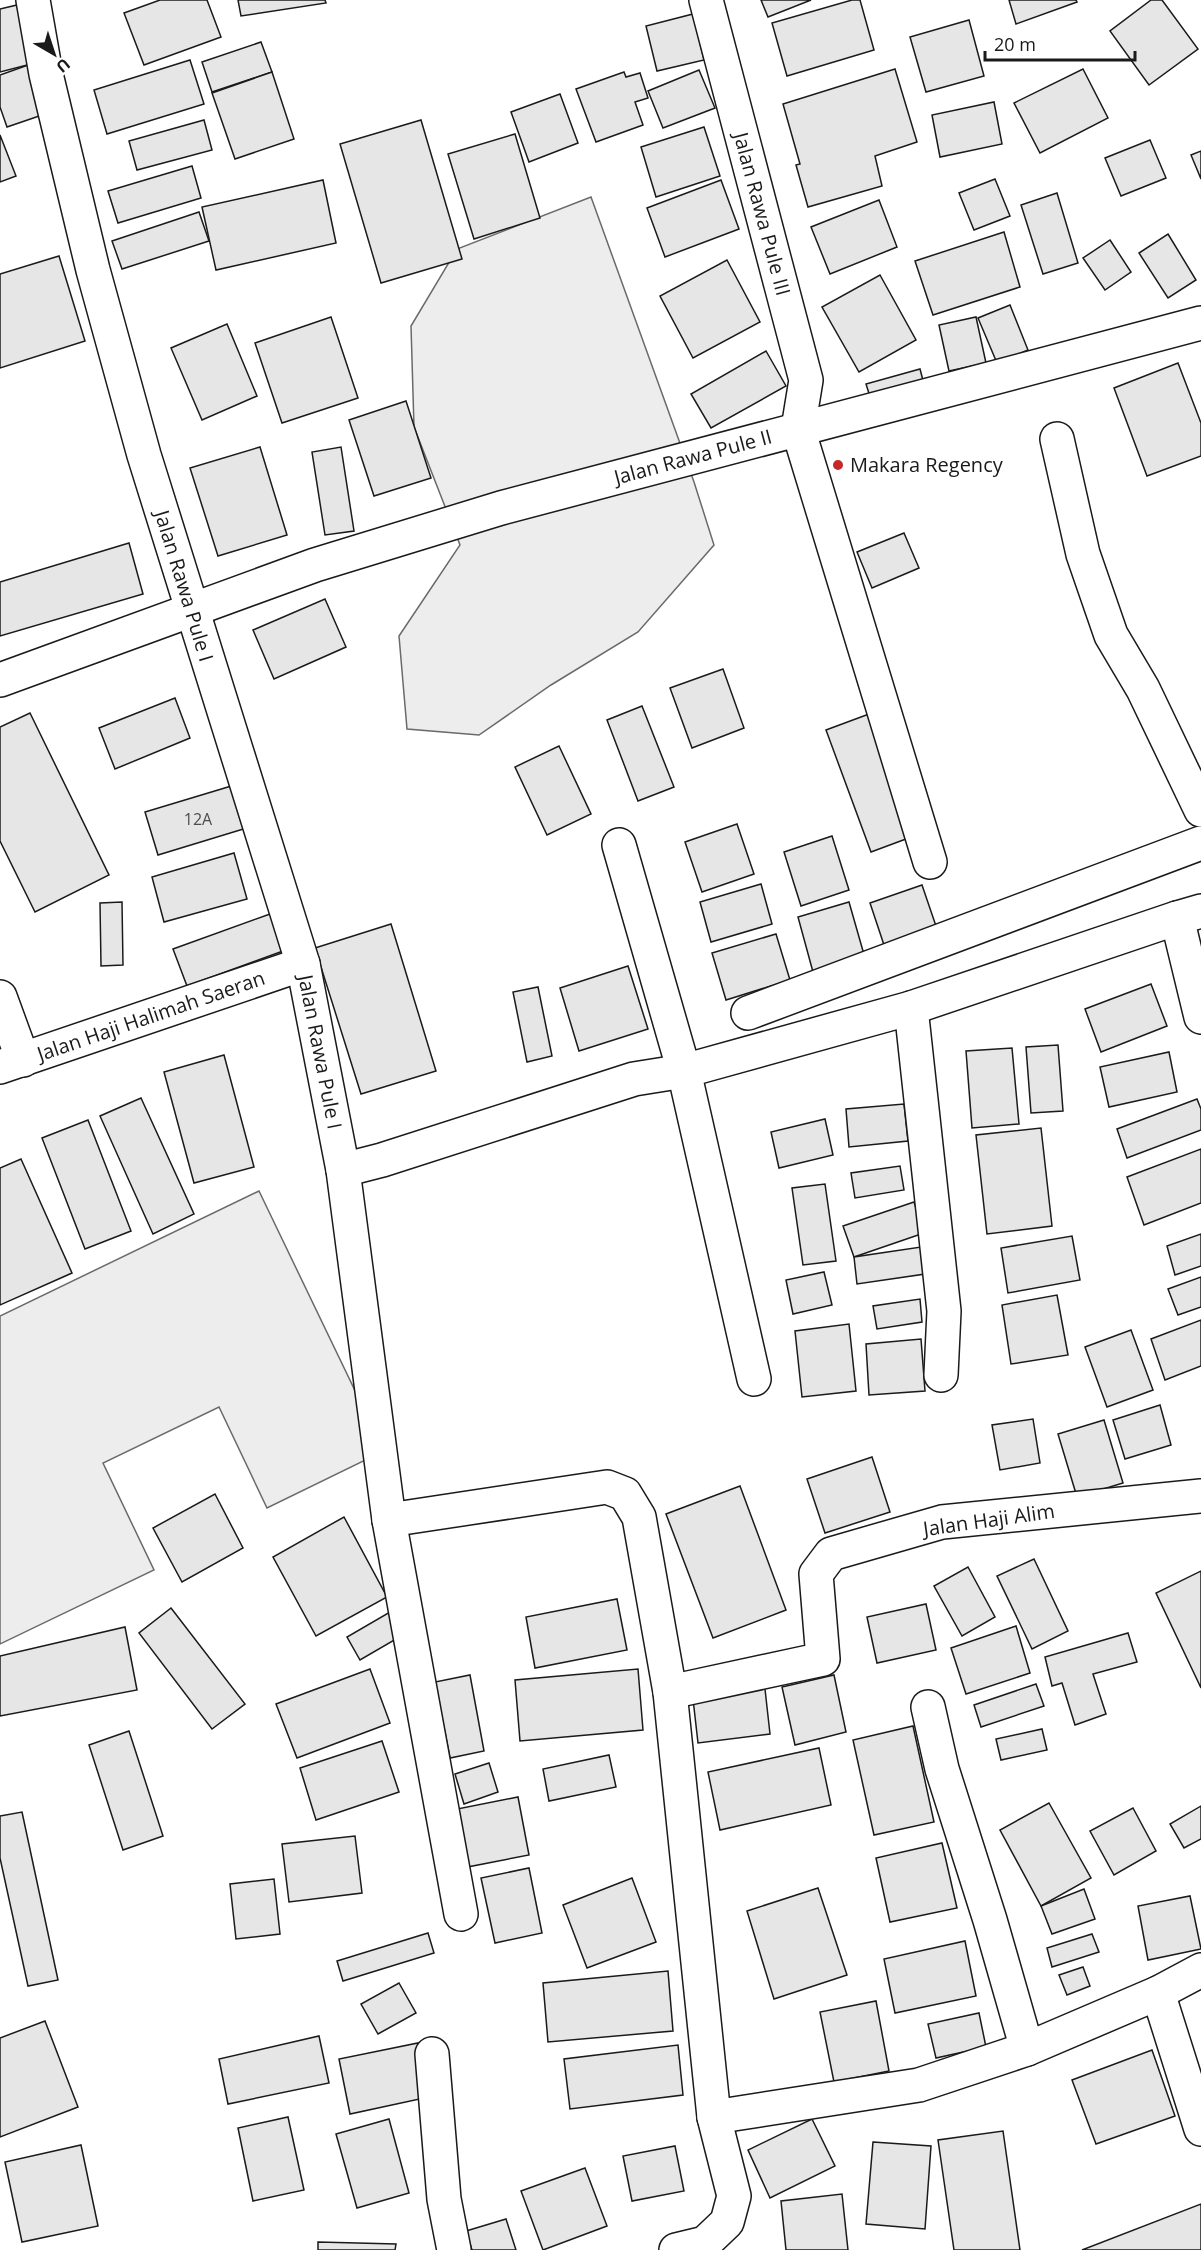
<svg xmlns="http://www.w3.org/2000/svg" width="1201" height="2250" font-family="'Open Sans',sans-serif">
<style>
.green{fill:#ededed;stroke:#6a6a6a;stroke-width:1.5}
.building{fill:#e6e6e6;stroke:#1a1a1a;stroke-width:1.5}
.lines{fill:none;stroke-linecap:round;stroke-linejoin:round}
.minor-casing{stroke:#1a1a1a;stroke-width:36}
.minor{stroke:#fff;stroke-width:33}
.poi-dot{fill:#c62828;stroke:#fff;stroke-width:2}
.labels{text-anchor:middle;stroke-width:4.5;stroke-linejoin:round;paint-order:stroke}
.number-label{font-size:16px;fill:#4d4d4d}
.street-label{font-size:20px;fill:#1a1a1a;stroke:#fff}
.poi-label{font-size:20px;fill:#1a1a1a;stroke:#fff;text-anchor:start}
</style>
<rect width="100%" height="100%" fill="#fff"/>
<!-- green -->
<g class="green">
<polygon points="591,197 694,482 714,545 638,632 551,685 479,735 407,729 399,636 460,545 414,427 411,326 457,249"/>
<polygon points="259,1191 384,1451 267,1508 219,1407 103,1463 154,1570 0,1644 0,1316"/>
</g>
<!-- building -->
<g class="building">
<polygon points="160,0 207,0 221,37 144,65 124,13"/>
<polygon points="238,0 325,0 326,3 241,16"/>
<polygon points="761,0 811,0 768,17"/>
<polygon points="852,0 860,0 874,50 787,76 772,23"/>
<polygon points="1009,0 1076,0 1077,2 1016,24"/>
<polygon points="1151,0 1162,0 1198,49 1149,85 1110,31"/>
<polygon points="17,5 31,64 0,72 0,9"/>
<polygon points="693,14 704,60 657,71 646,26"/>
<polygon points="969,20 984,76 926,92 910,37"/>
<polygon points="261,42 272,72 212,92 202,62"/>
<polygon points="190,60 204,104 107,134 94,90"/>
<polygon points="31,64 48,113 7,127 0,107 0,75"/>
<polygon points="895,69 917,142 875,156 882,186 808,207 796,165 800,164 783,104"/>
<polygon points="1083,69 1108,118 1040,153 1014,103"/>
<polygon points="699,70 715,108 663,128 648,91"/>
<polygon points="272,72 294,139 235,159 212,93"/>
<polygon points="624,72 626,77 640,73 648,98 635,102 643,125 596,142 576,89"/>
<polygon points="560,94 578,143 529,162 511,112"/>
<polygon points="994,102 1002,144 940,157 932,115"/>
<polygon points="204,120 212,150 137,170 129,141"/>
<polygon points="421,120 462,259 381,283 340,144"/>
<polygon points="704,127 720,176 656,197 641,147"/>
<polygon points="515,134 540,218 474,239 448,154"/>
<polygon points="0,135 16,176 0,182"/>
<polygon points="1150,140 1166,178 1121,196 1105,158"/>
<polygon points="1201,151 1201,179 1191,155"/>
<polygon points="192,166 201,198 118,223 108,191"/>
<polygon points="995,179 1010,216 974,230 959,193"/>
<polygon points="323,180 336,243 216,270 202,207"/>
<polygon points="721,180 739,229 665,257 647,208"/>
<polygon points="1057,193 1078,263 1043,274 1021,205"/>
<polygon points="879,200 897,247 830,274 811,227"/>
<polygon points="199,212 209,241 122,269 112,241"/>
<polygon points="1004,232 1020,287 933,315 915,261"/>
<polygon points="1168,234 1196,280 1168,298 1139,253"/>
<polygon points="1110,240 1131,272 1105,290 1083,258"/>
<polygon points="59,256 85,341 0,368 0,274"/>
<polygon points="727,260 760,322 693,358 660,296"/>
<polygon points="880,275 916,340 859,372 822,307"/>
<polygon points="1010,305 1028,350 997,363 978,318"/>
<polygon points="331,317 358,398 282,423 255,343"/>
<polygon points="976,317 986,363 949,371 939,325"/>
<polygon points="227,324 257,396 202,420 171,348"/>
<polygon points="766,351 786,386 711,428 691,394"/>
<polygon points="1178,363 1201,423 1201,456 1147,476 1114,388"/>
<polygon points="920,369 925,388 872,403 866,384"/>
<polygon points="406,401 431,478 374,496 349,420"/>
<polygon points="260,447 287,535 218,556 190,468"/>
<polygon points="341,447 354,531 325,535 312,452"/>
<polygon points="904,533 919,568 872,588 857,552"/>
<polygon points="129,543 143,594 0,636 0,582"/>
<polygon points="325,599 346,647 274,679 253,630"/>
<polygon points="723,669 744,728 692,748 670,688"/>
<polygon points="175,698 190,738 115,769 99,728"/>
<polygon points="642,706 674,787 638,801 607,720"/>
<polygon points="30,713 109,875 35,912 0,841 0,727"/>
<polygon points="869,714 914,836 871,852 826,730"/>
<polygon points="559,746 591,814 547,835 515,767"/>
<polygon points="238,784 250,827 158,855 145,812"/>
<polygon points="737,824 754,874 702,892 685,842"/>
<polygon points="832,836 849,890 801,906 784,852"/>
<polygon points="234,853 247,899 164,922 152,877"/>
<polygon points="761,884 772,924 711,942 700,902"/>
<polygon points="922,885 937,929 885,948 870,903"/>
<polygon points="122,902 123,965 101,966 100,903"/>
<polygon points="849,902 865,958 813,972 798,917"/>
<polygon points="270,914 283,951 187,986 173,949"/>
<polygon points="391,924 436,1071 361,1094 315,948"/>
<polygon points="776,934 790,980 726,1000 712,953"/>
<polygon points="628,966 648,1029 579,1051 560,988"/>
<polygon points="1151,984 1167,1026 1101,1052 1085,1009"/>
<polygon points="538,987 552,1056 527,1062 513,992"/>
<polygon points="1058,1045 1063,1111 1031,1113 1026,1047"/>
<polygon points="1012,1048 1019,1124 972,1128 966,1051"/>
<polygon points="1169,1052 1177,1092 1109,1107 1100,1067"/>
<polygon points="224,1055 254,1167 194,1183 164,1072"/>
<polygon points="141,1098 194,1214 153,1234 100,1116"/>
<polygon points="1197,1099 1201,1109 1201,1130 1127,1158 1117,1129"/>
<polygon points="904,1104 908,1141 849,1147 846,1109"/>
<polygon points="825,1119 833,1155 779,1168 771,1132"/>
<polygon points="88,1120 131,1231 85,1249 42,1138"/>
<polygon points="1041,1128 1052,1226 987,1234 976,1135"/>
<polygon points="1201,1149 1201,1203 1144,1225 1127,1177"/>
<polygon points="21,1159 72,1273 0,1305 0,1168"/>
<polygon points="900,1166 904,1190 855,1198 851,1173"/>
<polygon points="825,1184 836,1261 803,1265 792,1188"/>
<polygon points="914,1202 924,1233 854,1257 843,1226"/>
<polygon points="1201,1234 1201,1266 1175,1275 1167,1246"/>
<polygon points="1072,1236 1080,1280 1008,1293 1001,1248"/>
<polygon points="921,1247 925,1274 857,1284 854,1257"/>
<polygon points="824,1272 832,1305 793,1314 786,1280"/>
<polygon points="1201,1277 1201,1307 1178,1315 1168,1289"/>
<polygon points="1057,1295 1068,1355 1011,1364 1002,1305"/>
<polygon points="920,1299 922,1322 877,1329 873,1306"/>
<polygon points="1201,1320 1201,1366 1165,1380 1151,1339"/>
<polygon points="849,1324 856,1391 802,1397 795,1331"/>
<polygon points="1131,1330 1153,1390 1107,1407 1085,1347"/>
<polygon points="921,1339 925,1391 869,1395 866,1344"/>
<polygon points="1160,1405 1171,1445 1125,1459 1113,1420"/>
<polygon points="1033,1419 1040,1463 1000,1470 992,1425"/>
<polygon points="1104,1420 1123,1483 1077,1497 1058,1434"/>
<polygon points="872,1457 890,1512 825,1533 807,1479"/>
<polygon points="740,1486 786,1610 713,1638 666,1514"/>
<polygon points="215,1494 243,1548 182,1582 153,1528"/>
<polygon points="344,1517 387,1597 316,1636 273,1557"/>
<polygon points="1034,1559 1068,1631 1032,1649 997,1576"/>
<polygon points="968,1567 995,1617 962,1636 934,1586"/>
<polygon points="1201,1571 1201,1688 1156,1593"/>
<polygon points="617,1599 627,1650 535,1668 526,1617"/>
<polygon points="926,1604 936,1650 877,1663 867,1617"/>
<polygon points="171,1608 245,1704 212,1729 139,1633"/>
<polygon points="390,1612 403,1635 360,1660 347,1637"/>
<polygon points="1016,1626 1030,1673 966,1694 951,1648"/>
<polygon points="125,1627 137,1690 0,1716 0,1656"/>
<polygon points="1128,1633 1137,1662 1093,1674 1106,1714 1075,1725 1062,1683 1052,1686 1045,1657"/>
<polygon points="370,1669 390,1723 297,1758 276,1704"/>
<polygon points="638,1669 643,1730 520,1741 515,1680"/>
<polygon points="470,1675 484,1751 450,1758 435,1682"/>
<polygon points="834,1675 846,1732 795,1745 782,1687"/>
<polygon points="764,1680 770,1734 698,1743 692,1690"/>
<polygon points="1036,1684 1044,1706 981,1727 974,1705"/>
<polygon points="913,1726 934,1822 874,1835 853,1740"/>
<polygon points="1042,1729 1047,1750 1001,1760 996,1739"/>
<polygon points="129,1731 163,1836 123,1850 89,1745"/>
<polygon points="382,1741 399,1792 316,1820 300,1768"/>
<polygon points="819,1748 831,1805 720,1830 708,1772"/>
<polygon points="609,1755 616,1787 549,1801 543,1769"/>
<polygon points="489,1763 498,1792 464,1804 455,1774"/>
<polygon points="518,1797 529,1855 457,1869 447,1811"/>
<polygon points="1049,1803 1091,1878 1041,1906 1000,1830"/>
<polygon points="1201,1806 1201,1839 1184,1848 1170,1824"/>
<polygon points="1133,1808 1156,1851 1114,1875 1090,1831"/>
<polygon points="22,1812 58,1980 28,1986 0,1858 0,1816"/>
<polygon points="355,1836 362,1893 289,1902 282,1844"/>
<polygon points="942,1843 957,1908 890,1922 876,1858"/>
<polygon points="529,1868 542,1933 495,1943 481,1878"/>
<polygon points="632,1878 656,1942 587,1968 563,1905"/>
<polygon points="274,1879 280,1934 236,1939 230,1884"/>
<polygon points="818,1888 847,1975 774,1999 747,1911"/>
<polygon points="1084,1889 1095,1919 1052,1934 1041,1906"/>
<polygon points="1190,1896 1201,1949 1148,1960 1138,1906"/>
<polygon points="428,1933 434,1953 343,1981 337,1961"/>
<polygon points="1092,1934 1099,1952 1052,1967 1047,1948"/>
<polygon points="965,1941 976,1996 895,2013 884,1959"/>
<polygon points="1083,1967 1090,1986 1067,1995 1059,1975"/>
<polygon points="668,1971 673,2031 548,2042 543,1983"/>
<polygon points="399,1983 416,2013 378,2034 361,2004"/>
<polygon points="876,2001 889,2071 834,2082 820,2012"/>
<polygon points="979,2013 986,2047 936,2058 928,2024"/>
<polygon points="45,2021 78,2107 0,2137 0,2038"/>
<polygon points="319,2036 329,2083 228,2104 219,2059"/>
<polygon points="418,2043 429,2097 350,2114 339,2059"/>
<polygon points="678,2045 683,2095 570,2109 564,2059"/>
<polygon points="1152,2050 1175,2116 1096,2144 1072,2080"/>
<polygon points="288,2117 304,2190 253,2201 238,2128"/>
<polygon points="389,2119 409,2193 357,2208 336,2134"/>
<polygon points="812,2119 835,2166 770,2198 748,2150"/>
<polygon points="1003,2131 1020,2250 954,2250 938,2140"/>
<polygon points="873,2142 931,2146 925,2229 866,2224"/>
<polygon points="81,2145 98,2226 22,2242 5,2162"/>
<polygon points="675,2146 684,2191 632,2201 623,2156"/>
<polygon points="585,2168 607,2226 543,2250 521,2191"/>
<polygon points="842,2194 848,2250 786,2250 781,2201"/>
<polygon points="1201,2204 1201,2250 1082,2250"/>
<polygon points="506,2219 516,2250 472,2250 466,2231"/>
<polygon points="318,2242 396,2244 395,2250 318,2250"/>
</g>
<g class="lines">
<!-- minor casing -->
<g class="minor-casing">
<g id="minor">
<polyline points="33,0 46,74 93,270 144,455 303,964 343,1170 389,1520 461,1914"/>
<polyline points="706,0 806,380 798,429 930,862"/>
<polyline points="1057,439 1083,554 1111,635 1143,689 1201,810"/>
<polyline points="0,680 315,565 501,508 1201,323"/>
<polyline points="619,845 684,1071 754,1379"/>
<polyline points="1177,918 1201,1017"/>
<polyline points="0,997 23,1060"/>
<polyline points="911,1008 944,1311 941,1375"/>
<polyline points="748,1013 1201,843"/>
<polyline points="0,1067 303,964"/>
<polyline points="343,1170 382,1160 634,1079 684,1071 911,1008 1177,918 1201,911"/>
<polyline points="389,1520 607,1487 625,1494 639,1517 670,1692 714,2117 734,2196 727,2222 705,2243 676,2250"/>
<polyline points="670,1692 823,1659 816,1574 831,1554 942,1522 1201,1496"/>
<polyline points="928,1707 942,1769 990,1920 1027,2049"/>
<polyline points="1158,1993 1201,2129"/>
<polyline points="432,2054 444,2199 454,2250"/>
<polyline points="714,2117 919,2085 1027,2049 1158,1993 1201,1970"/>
</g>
</g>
<!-- minor -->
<use href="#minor" class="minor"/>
</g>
<!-- markers -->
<circle class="poi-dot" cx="838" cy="465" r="6"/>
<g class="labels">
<!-- number labels -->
<g class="number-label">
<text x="198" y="825">12A</text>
</g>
<!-- street labels -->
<g class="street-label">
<text transform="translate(762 214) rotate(75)" y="7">Jalan Rawa Pule III</text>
<text transform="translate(693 457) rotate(-15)" y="7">Jalan Rawa Pule II</text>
<text transform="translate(184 586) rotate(73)" y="7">Jalan Rawa Pule I</text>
<text transform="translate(151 1016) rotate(-19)" y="7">Jalan Haji Halimah Saeran</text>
<text transform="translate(320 1052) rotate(79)" y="7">Jalan Rawa Pule I</text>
<text transform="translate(989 1520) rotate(-8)" y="7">Jalan Haji Alim</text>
</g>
<!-- poi labels -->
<g class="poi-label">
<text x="850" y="472">Makara Regency</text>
</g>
</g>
<!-- north arrow -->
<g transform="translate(54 54) rotate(141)" stroke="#ffffff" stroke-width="4.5" paint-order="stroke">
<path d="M0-4.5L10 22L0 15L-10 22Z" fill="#1a1a1a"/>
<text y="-9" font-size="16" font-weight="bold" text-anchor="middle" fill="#1a1a1a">U</text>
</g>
<!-- scale -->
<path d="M985 51v9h150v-9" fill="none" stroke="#1a1a1a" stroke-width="3"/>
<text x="994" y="51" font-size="18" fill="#1a1a1a" stroke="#ffffff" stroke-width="4.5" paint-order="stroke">20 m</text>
</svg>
